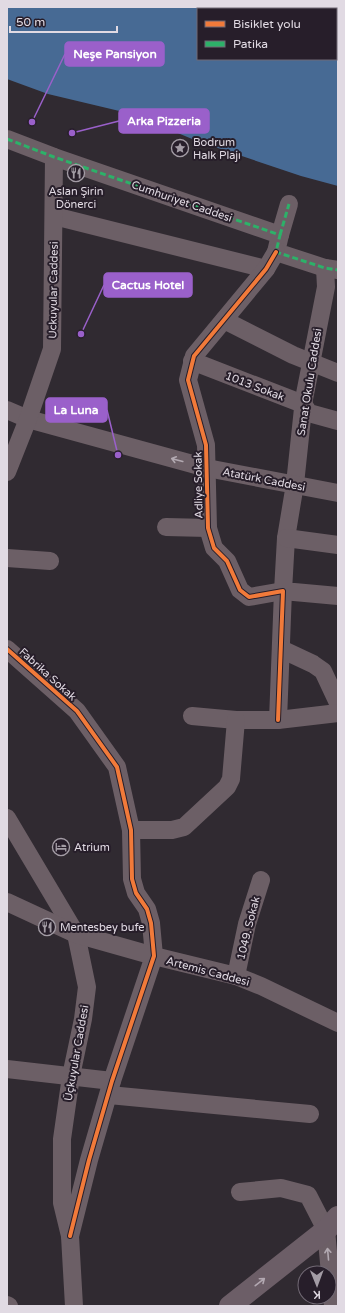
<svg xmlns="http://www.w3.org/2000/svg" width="345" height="1313" font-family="'Varela Round',sans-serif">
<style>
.water{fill:#476a94;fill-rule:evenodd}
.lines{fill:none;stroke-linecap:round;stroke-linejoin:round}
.minor{stroke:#6c5f66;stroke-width:18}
.major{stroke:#6c5e67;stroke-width:22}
.quiet{stroke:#2db169;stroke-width:3;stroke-dasharray:6 3;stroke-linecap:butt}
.cycleway-casing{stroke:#271e2a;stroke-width:6}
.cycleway{stroke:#f17a3a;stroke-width:4}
.oneway{stroke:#b2a9b1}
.oneway2{stroke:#b2a8b1}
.labels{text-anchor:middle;stroke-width:4;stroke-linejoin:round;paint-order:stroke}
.poi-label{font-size:11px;fill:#e1dae3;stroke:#271e2a;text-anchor:start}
.street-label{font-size:11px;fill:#e1dae3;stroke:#271e2a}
.leader{fill:none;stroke:#9a60ca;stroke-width:1.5}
.callout-dot{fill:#9a60ca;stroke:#271e2a;stroke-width:1.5}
.callout{fill:#9a60ca;stroke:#9a60ca;stroke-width:1.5}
.callout-label{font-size:12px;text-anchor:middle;font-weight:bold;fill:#fff}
</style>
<rect width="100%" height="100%" fill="#302a31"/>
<!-- water -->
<path class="water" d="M7,7h331v179l-37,-10 -104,-35 -65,-27 -84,-20 -41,-15zM198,9h138v50h-138z"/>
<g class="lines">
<!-- minor -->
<g class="minor">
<polyline points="7,139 54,157 280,235 276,252 325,268 338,270"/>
<polyline points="54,216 266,269"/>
<polyline points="280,235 289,204"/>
<polyline points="276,252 266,269 194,356 188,380 206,445 208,528 214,548 227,561 240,590 249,597 283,591 278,720"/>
<polyline points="325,268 326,287 304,399 295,484 286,538 283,591 338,596"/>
<polyline points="224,320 293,355 338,373"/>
<polyline points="192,361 303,404 309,413 338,421"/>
<polyline points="7,410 28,419 207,468 338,493"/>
<polyline points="7,472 28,419 52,349 54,157"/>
<polyline points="166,527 208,528"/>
<polyline points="286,538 338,545"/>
<polyline points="7,558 50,561"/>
<polyline points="7,649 77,711 117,767 131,830 132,879 136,893 147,909 151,923 154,956 112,1081 89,1160 70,1236"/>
<polyline points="281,649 313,664 323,671 338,703"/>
<polyline points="192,716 236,720 278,720 338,713"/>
<polyline points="7,818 76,934 87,987 83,1019 71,1076 62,1139 62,1203 70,1236 74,1306"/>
<polyline points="131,830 172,830 184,827 227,787 231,779 236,720"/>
<polyline points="7,902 76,934 154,956 236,976 261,986 338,1023"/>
<polyline points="236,976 247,924 261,880"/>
<polyline points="7,1069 112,1081"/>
<polyline points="109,1095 310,1114"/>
<polyline points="240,1192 281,1188 308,1195 326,1230 333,1306"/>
<polyline points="7,1305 9,1306"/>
</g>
<!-- major -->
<polyline class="major" points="230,1306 326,1230 338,1217"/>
<!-- quiet -->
<g class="quiet">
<polyline points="7,139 54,157 280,235 276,252 325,268 338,270"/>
<polyline points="280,235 289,204"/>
</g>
<!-- cycleway casing -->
<g class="cycleway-casing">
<g id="cycleway">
<polyline points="276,252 266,269 194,356 188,380 206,445 208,528 214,548 227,561 240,590 249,597 283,591 278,720"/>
<polyline points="7,649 77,711 117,767 131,830 132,879 136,893 147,909 151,923 154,956 112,1081 89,1160 70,1236"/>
</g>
</g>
<!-- cycleway -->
<use href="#cycleway" class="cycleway"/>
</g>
<!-- one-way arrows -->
<defs><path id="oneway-shaft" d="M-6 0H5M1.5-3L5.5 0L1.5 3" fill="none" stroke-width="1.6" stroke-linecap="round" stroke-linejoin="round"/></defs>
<g class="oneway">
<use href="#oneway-shaft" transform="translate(177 460) rotate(-165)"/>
<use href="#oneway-shaft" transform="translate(328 1254) rotate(-95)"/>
</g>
<use class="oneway2" href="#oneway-shaft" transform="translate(260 1282) rotate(-38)"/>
<!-- icons -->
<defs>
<g id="sight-ring" transform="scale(0.9)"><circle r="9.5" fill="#271e2a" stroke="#a39ca5" stroke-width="1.5"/><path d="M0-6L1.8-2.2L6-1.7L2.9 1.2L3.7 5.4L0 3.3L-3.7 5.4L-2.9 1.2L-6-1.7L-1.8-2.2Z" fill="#a39ca5"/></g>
<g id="restaurant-ring" transform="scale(0.9)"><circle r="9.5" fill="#271e2a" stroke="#a39ca5" stroke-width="1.5"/><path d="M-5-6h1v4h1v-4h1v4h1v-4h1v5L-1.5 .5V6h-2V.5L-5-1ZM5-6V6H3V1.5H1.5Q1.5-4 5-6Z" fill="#a39ca5"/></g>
<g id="hotel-ring" transform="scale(0.9)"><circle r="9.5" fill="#271e2a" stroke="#a39ca5" stroke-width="1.5"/><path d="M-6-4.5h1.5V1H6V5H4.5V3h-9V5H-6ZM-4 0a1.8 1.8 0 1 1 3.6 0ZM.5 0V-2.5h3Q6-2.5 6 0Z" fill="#a39ca5"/></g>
</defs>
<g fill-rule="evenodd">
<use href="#sight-ring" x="180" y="148"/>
<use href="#restaurant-ring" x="76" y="173"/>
<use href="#hotel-ring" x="61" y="847"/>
<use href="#restaurant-ring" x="47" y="927"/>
</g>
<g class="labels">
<!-- poi labels -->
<g class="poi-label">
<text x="193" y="146">Bodrum<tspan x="193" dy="13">Halk Plajı</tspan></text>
<text x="76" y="195" text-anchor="middle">Aslan Şirin<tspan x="76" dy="13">Dönerci</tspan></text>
<text x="74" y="851">Atrium</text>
<text x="60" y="931">Mentesbey bufe</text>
</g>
<!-- street labels -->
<g class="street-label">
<text transform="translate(182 201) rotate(19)" y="4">Cumhuriyet Caddesi</text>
<text transform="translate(53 290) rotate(-89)" y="4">Uckuyular Caddesi</text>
<text transform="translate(309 382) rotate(-81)" y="4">Sanat Okulu Caddesi</text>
<text transform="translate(255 386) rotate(21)" y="4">1013 Sokak</text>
<text transform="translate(264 479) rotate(11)" y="4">Atatürk Caddesi</text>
<text transform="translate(198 485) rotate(-91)" y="4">Adliye Sokak</text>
<text transform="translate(48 674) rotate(42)" y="4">Fabrika Sokak</text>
<text transform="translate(248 928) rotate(-76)" y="4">1049. Sokak</text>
<text transform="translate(208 971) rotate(15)" y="4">Artemis Caddesi</text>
<text transform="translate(76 1053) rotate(-80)" y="4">Üçkuyular Caddesi</text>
</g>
</g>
<!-- callouts -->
<path class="leader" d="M32 122L65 54M72 133L119 121M81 334L104 285M118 455L107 410"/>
<g class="callout-dot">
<circle cx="32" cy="122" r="4"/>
<circle cx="72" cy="133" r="4"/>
<circle cx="81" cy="334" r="4"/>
<circle cx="118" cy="455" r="4"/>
</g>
<g class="callout">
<rect x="65" y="42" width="99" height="24" rx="4"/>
<rect x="119" y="109" width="90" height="24" rx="4"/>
<rect x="104" y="273" width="88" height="24" rx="4"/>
<rect x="46" y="398" width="61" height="24" rx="4"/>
</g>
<g class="callout-label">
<text x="115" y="58">Neşe Pansiyon</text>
<text x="164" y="125">Arka Pizzeria</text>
<text x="148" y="289">Cactus Hotel</text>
<text x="76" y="414">La Luna</text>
</g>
<!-- border -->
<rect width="345" height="1313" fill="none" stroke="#e1dae3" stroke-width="16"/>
<!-- legend -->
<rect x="197" y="8" width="140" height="52" fill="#271e2a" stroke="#716974"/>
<rect x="205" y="21" width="20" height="6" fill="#f17a3a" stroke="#716974"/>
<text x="233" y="28" font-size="12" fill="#e1dae3">Bisiklet yolu</text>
<rect x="205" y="41" width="20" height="6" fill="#2db169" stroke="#716974"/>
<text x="233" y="48" font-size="12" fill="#e1dae3">Patika</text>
<!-- north arrow -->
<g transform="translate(317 1285) rotate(179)"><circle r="19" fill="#271e2a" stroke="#716974"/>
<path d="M0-3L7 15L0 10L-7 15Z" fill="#a39ca5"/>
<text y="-6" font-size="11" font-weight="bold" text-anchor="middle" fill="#e1dae3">K</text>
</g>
<!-- scale -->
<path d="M10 26v6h107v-6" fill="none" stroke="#e1dae3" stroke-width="2"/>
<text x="16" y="26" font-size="12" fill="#e1dae3" stroke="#271e2a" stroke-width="3" paint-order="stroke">50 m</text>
</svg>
